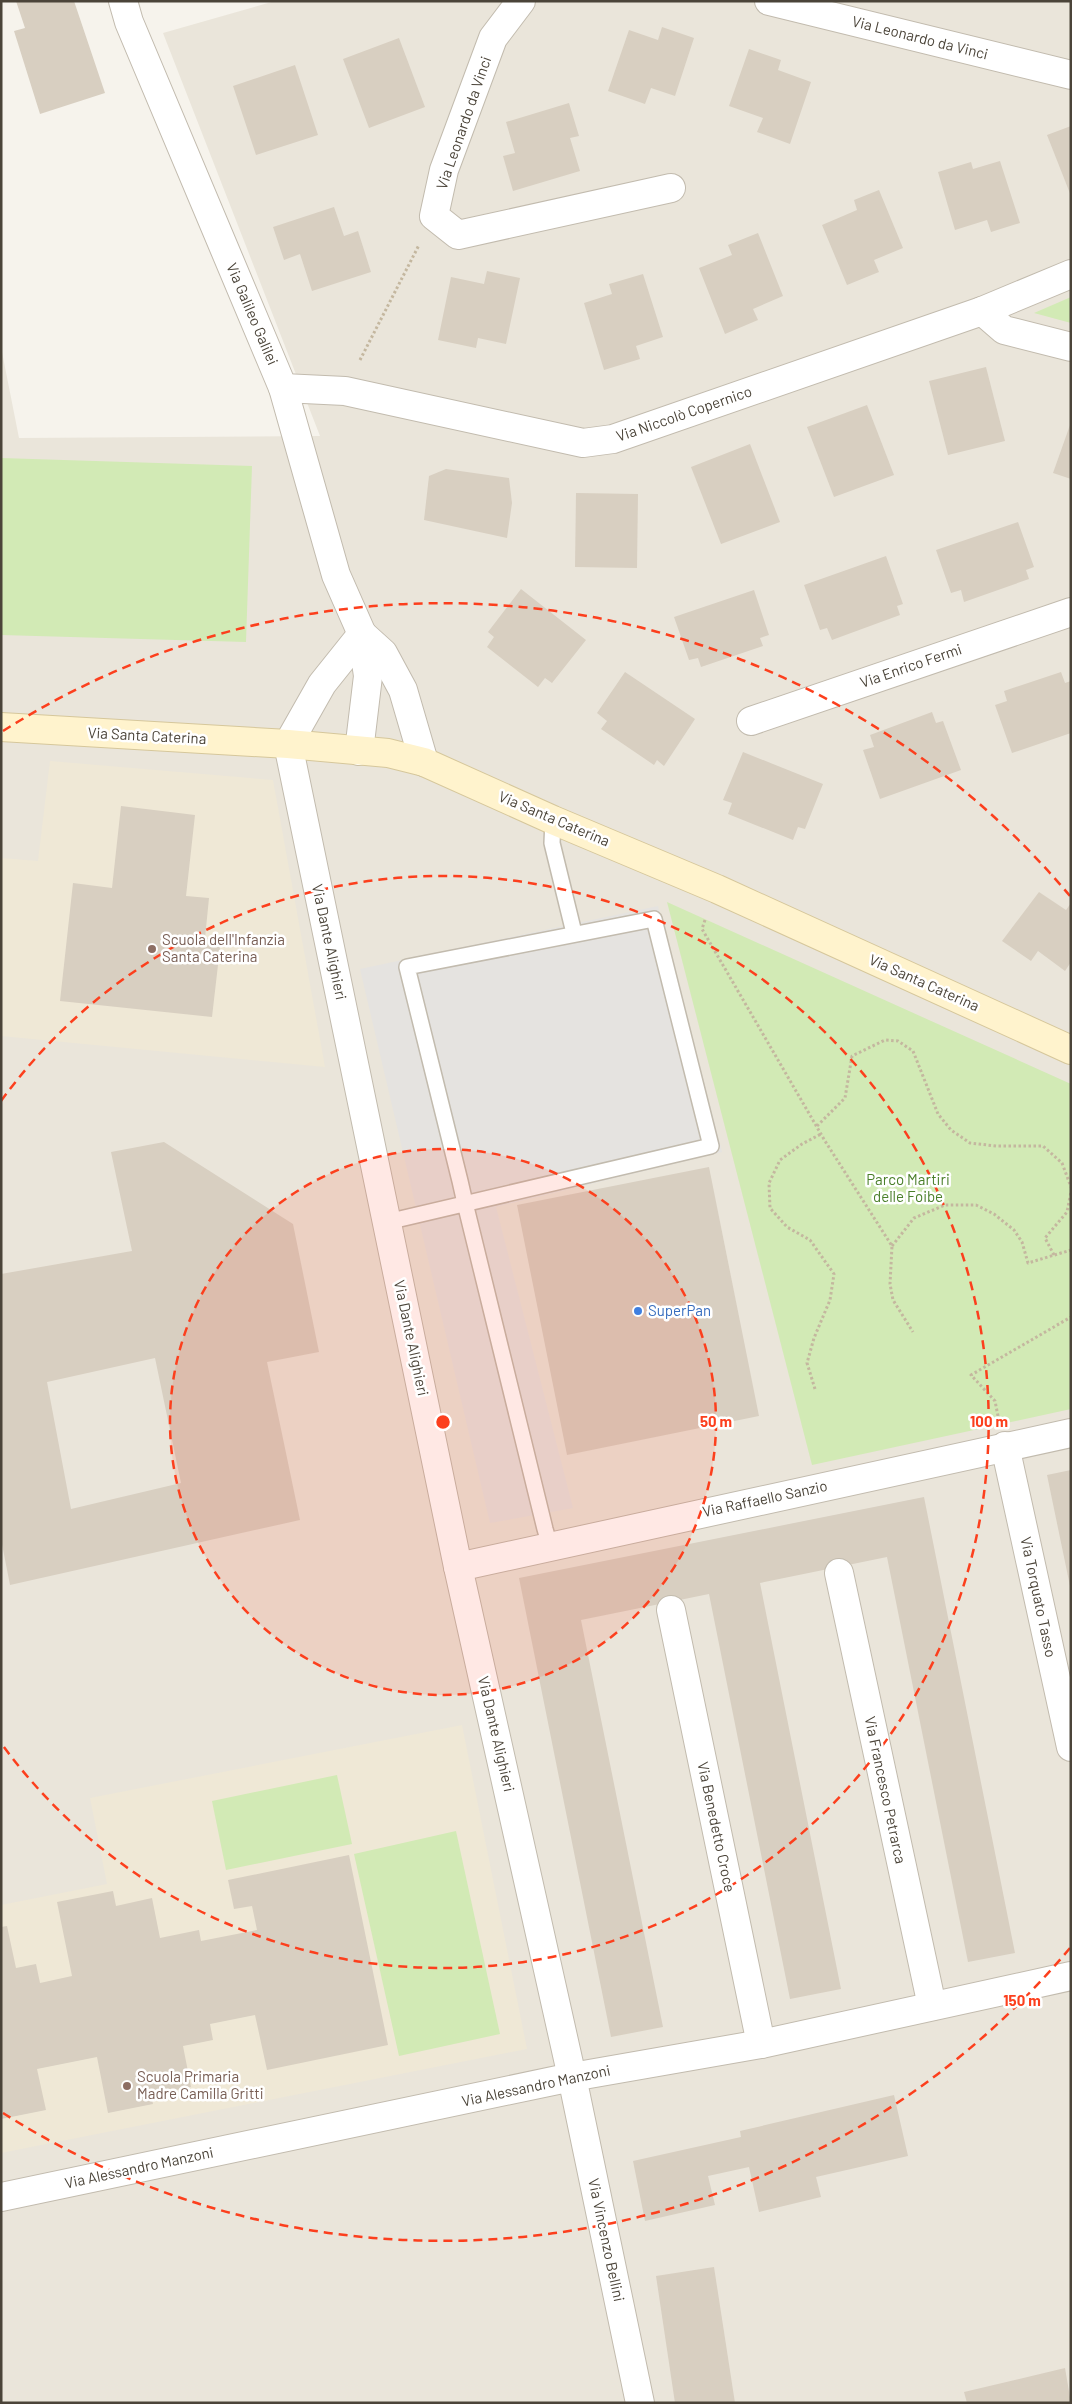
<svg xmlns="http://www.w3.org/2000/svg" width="1072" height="2404" font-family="Barlow,sans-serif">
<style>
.residential{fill:#eae5da}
.education{fill:#efe8d6}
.green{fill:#d2eab5}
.parking{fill:#e5e3e0}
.building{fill:#d8cfc1;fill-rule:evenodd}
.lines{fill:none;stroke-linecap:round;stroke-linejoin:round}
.service-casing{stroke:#c2bbae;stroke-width:18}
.minor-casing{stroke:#c2bbae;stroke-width:30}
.tertiary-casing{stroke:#c2bbae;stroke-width:30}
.secondary-casing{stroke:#d6c79b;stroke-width:30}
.path{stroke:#c4b79f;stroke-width:3;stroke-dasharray:2.5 2.5;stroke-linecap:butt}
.service{stroke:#fff;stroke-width:15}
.minor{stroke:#fff;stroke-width:28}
.tertiary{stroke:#fff;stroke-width:28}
.secondary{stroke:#fff3cd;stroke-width:28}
.ring{fill:none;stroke:#fc3f1d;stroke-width:2.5;stroke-dasharray:9 6}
.education-dot{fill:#8d6e63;stroke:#fff;stroke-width:2}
.shop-dot{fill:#3f7fe0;stroke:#fff;stroke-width:2}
.labels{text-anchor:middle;stroke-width:5;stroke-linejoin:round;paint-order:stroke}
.street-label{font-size:15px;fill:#4b4439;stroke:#fff}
.education-label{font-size:15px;fill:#785e54;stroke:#fff;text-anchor:start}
.park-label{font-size:15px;fill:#4a7f2a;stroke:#fff}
.shop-label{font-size:15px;fill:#366cbe;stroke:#fff;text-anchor:start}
.centre{fill:#fc3f1d;stroke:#fff;stroke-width:2.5}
.ring-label{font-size:15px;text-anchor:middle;font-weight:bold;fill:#fc3f1d;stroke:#fff;stroke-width:5;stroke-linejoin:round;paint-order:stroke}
</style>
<rect width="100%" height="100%" fill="#f6f3ec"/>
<!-- residential -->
<polygon class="residential" points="275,1 1071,1 1071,2403 1,2403 1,347 19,438 320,436 163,33"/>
<!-- education -->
<g class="education">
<polygon points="50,761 273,780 325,1067 1,1036 1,858 38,861"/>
<polygon points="462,1725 527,2049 1,2153 1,1905 107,1884 90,1798"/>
</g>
<!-- green -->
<g class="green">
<polygon points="1071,297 1071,323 1034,313"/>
<polygon points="1,458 252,466 246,642 1,635"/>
<polygon points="667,902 1071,1084 1071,1409 812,1465"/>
<polygon points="337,1775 352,1844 226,1870 212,1801"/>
<polygon points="456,1831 500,2034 399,2056 354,1854"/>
</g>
<!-- parking -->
<polygon class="parking" points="658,906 722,1152 496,1207 573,1508 490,1523 360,969"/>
<!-- building -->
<g class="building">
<polygon points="16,1 74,1 105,93 40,114 14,31 25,28"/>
<polygon points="662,27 694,38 675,96 651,88 645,104 608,91 629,30 658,40"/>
<polygon points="399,38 425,107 369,128 343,59"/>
<polygon points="749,49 781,60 778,70 811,82 790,144 757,132 763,118 729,106"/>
<polygon points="295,65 318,135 256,155 233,86"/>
<polygon points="569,103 579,136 570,138 580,171 513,191 503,156 515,153 506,122"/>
<polygon points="1071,126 1071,196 1047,135"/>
<polygon points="1000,161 1020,223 991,232 987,220 955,230 938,172 971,162 973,169"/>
<polygon points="879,190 903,248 874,260 879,272 847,285 822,225 857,210 854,200"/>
<polygon points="334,207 344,236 358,231 371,272 312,291 300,254 284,260 273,227"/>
<polygon points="758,233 783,296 753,309 758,320 725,334 699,268 732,255 728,245"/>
<polygon points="487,271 520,278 506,344 478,338 476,348 438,340 451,277 484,284"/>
<polygon points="643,274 663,337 636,346 640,359 604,370 584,303 612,294 609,284"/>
<polygon points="986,367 1005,441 948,455 929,381"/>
<polygon points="867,405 894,475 834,497 807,427"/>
<polygon points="1070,425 1071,425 1071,479 1053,473"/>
<polygon points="750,444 780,522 721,544 691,467"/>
<polygon points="446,469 509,478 512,503 507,538 424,520 429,476"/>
<polygon points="576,493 638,494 637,568 575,567"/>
<polygon points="1018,522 1034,567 1026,570 1029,579 964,602 961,590 951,593 936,550"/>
<polygon points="886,556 903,604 897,606 900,615 832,640 827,628 820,630 804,585"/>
<polygon points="521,589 586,640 552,683 545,678 538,687 487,647 494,637 488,632"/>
<polygon points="754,590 769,635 760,638 763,646 701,667 698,658 689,660 674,617"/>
<polygon points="625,672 695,719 664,766 657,760 654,765 601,729 607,721 597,713"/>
<polygon points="1061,672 1065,683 1071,681 1071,733 1012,753 995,705 1007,701 1004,691"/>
<polygon points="932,712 936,723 943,721 961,770 880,799 863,750 874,747 870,735"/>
<polygon points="743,752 823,784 805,829 798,827 793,840 728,814 732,803 723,800"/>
<polygon points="121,806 195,815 186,896 209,898 205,938 221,939 212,1017 60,1001 73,883 112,888"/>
<polygon points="1039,892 1066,910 1071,903 1071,962 1065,971 1038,951 1031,961 1002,941"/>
<path d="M164,1142l129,82 26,128 -52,10 33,158 -290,65 -9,-46v-265l131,-23 -21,-99zM155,1358l26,125 -110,26 -24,-127z"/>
<polygon points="709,1167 759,1416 567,1455 517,1205"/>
<polygon points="1071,1470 1071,1586 1070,1586 1047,1475"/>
<polygon points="924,1497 1015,1953 968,1962 887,1557 760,1583 841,1989 790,1999 709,1594 581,1620 663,2027 611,2037 519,1578"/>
<polygon points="349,1855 388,2045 267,2070 255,2015 210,2024 213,2040 183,2046 191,2087 151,2095 153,2104 108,2113 97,2057 37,2069 46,2110 1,2119 1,1927 7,1926 16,1968 36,1964 40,1983 72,1976 57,1902 113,1891 116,1906 152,1898 160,1938 199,1930 201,1941 257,1930 252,1906 234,1909 228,1880"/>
<polygon points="894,2095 908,2156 816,2177 821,2197 759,2212 749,2167 708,2176 715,2205 645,2221 633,2161 741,2137 740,2131"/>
<polygon points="714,2267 735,2403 675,2403 656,2276"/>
<polygon points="1065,2368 1071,2403 967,2403 964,2392"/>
</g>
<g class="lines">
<!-- service casing -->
<g class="service-casing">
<g id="service">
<polyline points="553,820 552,843 574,933"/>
<polyline points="387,1222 711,1146 654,919 407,967 460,1181 465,1203 545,1529 550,1546"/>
</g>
</g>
<!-- minor casing -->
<g class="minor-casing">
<g id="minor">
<polyline points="123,1 129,22 283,388 336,575 362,634 368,676 359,751"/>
<polyline points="521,1 493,38 444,170 434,216 458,235 671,188"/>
<polyline points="769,1 1071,75"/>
<polyline points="982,311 1004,330 1071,347"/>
<polyline points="283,388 345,391 583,443 613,439 982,311 1071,274"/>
<polyline points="362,634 322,684 288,744 458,1567 572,2077 640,2403"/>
<polyline points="362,634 383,653 403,690 424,762"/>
<polyline points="751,721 1071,612"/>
<polyline points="1005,1446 1071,1747"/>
<polyline points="458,1567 1071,1433"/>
<polyline points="839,1573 932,2006"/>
<polyline points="671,1610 761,2044"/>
</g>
</g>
<!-- tertiary casing -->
<g class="tertiary-casing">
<polyline id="tertiary" points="1,2197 572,2077 761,2044 1071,1976"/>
</g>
<!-- secondary casing -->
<g class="secondary-casing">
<polyline id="secondary" points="1,727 288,744 388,753 424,762 553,820 717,889 1071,1050"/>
</g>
<!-- path -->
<g class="path">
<polyline points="360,360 419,245"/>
<polyline points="705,920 702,929 825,1141 892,1246 890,1284 893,1300 913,1332"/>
<polyline points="817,1126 845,1098 852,1056 885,1040 898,1041 913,1051 938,1114 951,1130 970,1143 996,1146 1043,1146 1062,1163 1071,1187"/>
<polyline points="892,1246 914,1218 945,1205 976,1205 994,1214 1014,1230 1022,1242 1028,1263 1071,1250"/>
<polyline points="1054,1255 1045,1238 1067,1212 1071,1192"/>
<polyline points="815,1389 807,1363 814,1338 830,1300 834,1274 810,1240 787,1227 770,1208 769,1183 780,1160 802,1144 821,1134"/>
<polyline points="998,1416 995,1401 971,1375 1071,1317"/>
</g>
<!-- service -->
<use href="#service" class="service"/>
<!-- minor -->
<use href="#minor" class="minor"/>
<!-- tertiary -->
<use href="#tertiary" class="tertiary"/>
<!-- secondary -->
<use href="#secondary" class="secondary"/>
</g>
<!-- distance rings -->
<circle cx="443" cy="1422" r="273" fill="#fc3f1d" fill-opacity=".12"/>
<g class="ring">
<circle cx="443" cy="1422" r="273"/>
<path d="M1 1101A546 546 0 1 1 1 1743"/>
<path d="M1070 1948A819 819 0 0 1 3 2113M3 731A819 819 0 0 1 1070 896"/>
</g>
<!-- markers -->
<g class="education-dot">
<circle cx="152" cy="949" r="5"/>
<circle cx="127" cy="2086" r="5"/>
</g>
<circle class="shop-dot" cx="638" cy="1311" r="5"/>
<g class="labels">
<!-- street labels -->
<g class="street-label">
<text transform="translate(920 38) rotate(14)" y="5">Via Leonardo da Vinci</text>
<text transform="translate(464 123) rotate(-71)" y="5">Via Leonardo da Vinci</text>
<text transform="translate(252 314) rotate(67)" y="5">Via Galileo Galilei</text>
<text transform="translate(684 414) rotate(-19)" y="5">Via Niccolò Copernico</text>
<text transform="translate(911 666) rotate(-19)" y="5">Via Enrico Fermi</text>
<text transform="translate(147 736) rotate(3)" y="5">Via Santa Caterina</text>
<text transform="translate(554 819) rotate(23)" y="5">Via Santa Caterina</text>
<text transform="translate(329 942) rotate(78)" y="5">Via Dante Alighieri</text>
<text transform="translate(924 983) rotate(24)" y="5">Via Santa Caterina</text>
<text transform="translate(411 1338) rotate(78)" y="5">Via Dante Alighieri</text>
<text transform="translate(765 1499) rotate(-12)" y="5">Via Raffaello Sanzio</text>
<text transform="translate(1038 1597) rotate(78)" y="5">Via Torquato Tasso</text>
<text transform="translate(496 1734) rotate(77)" y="5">Via Dante Alighieri</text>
<text transform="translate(885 1790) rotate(78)" y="5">Via Francesco Petrarca</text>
<text transform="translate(716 1827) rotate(78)" y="5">Via Benedetto Croce</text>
<text transform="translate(536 2086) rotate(-12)" y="5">Via Alessandro Manzoni</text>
<text transform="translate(139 2168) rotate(-12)" y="5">Via Alessandro Manzoni</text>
<text transform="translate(606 2240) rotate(78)" y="5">Via Vincenzo Bellini</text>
</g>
<!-- education labels -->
<g class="education-label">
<text x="162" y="945">Scuola dell'Infanzia<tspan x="162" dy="17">Santa Caterina</tspan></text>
<text x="137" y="2082">Scuola Primaria<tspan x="137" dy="17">Madre Camilla Gritti</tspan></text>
</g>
<!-- park labels -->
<g class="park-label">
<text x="908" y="1185">Parco Martiri<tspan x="908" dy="17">delle Foibe</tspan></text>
</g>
<!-- shop labels -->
<g class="shop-label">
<text x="648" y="1316">SuperPan</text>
</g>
</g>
<circle cx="443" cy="1422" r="8" class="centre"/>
<g class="ring-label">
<text x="716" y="1427">50 m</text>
<text x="989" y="1427">100 m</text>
<text x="1022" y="2006">150 m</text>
</g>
<!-- border -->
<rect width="1072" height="2404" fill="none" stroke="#4b4439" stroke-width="5"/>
</svg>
